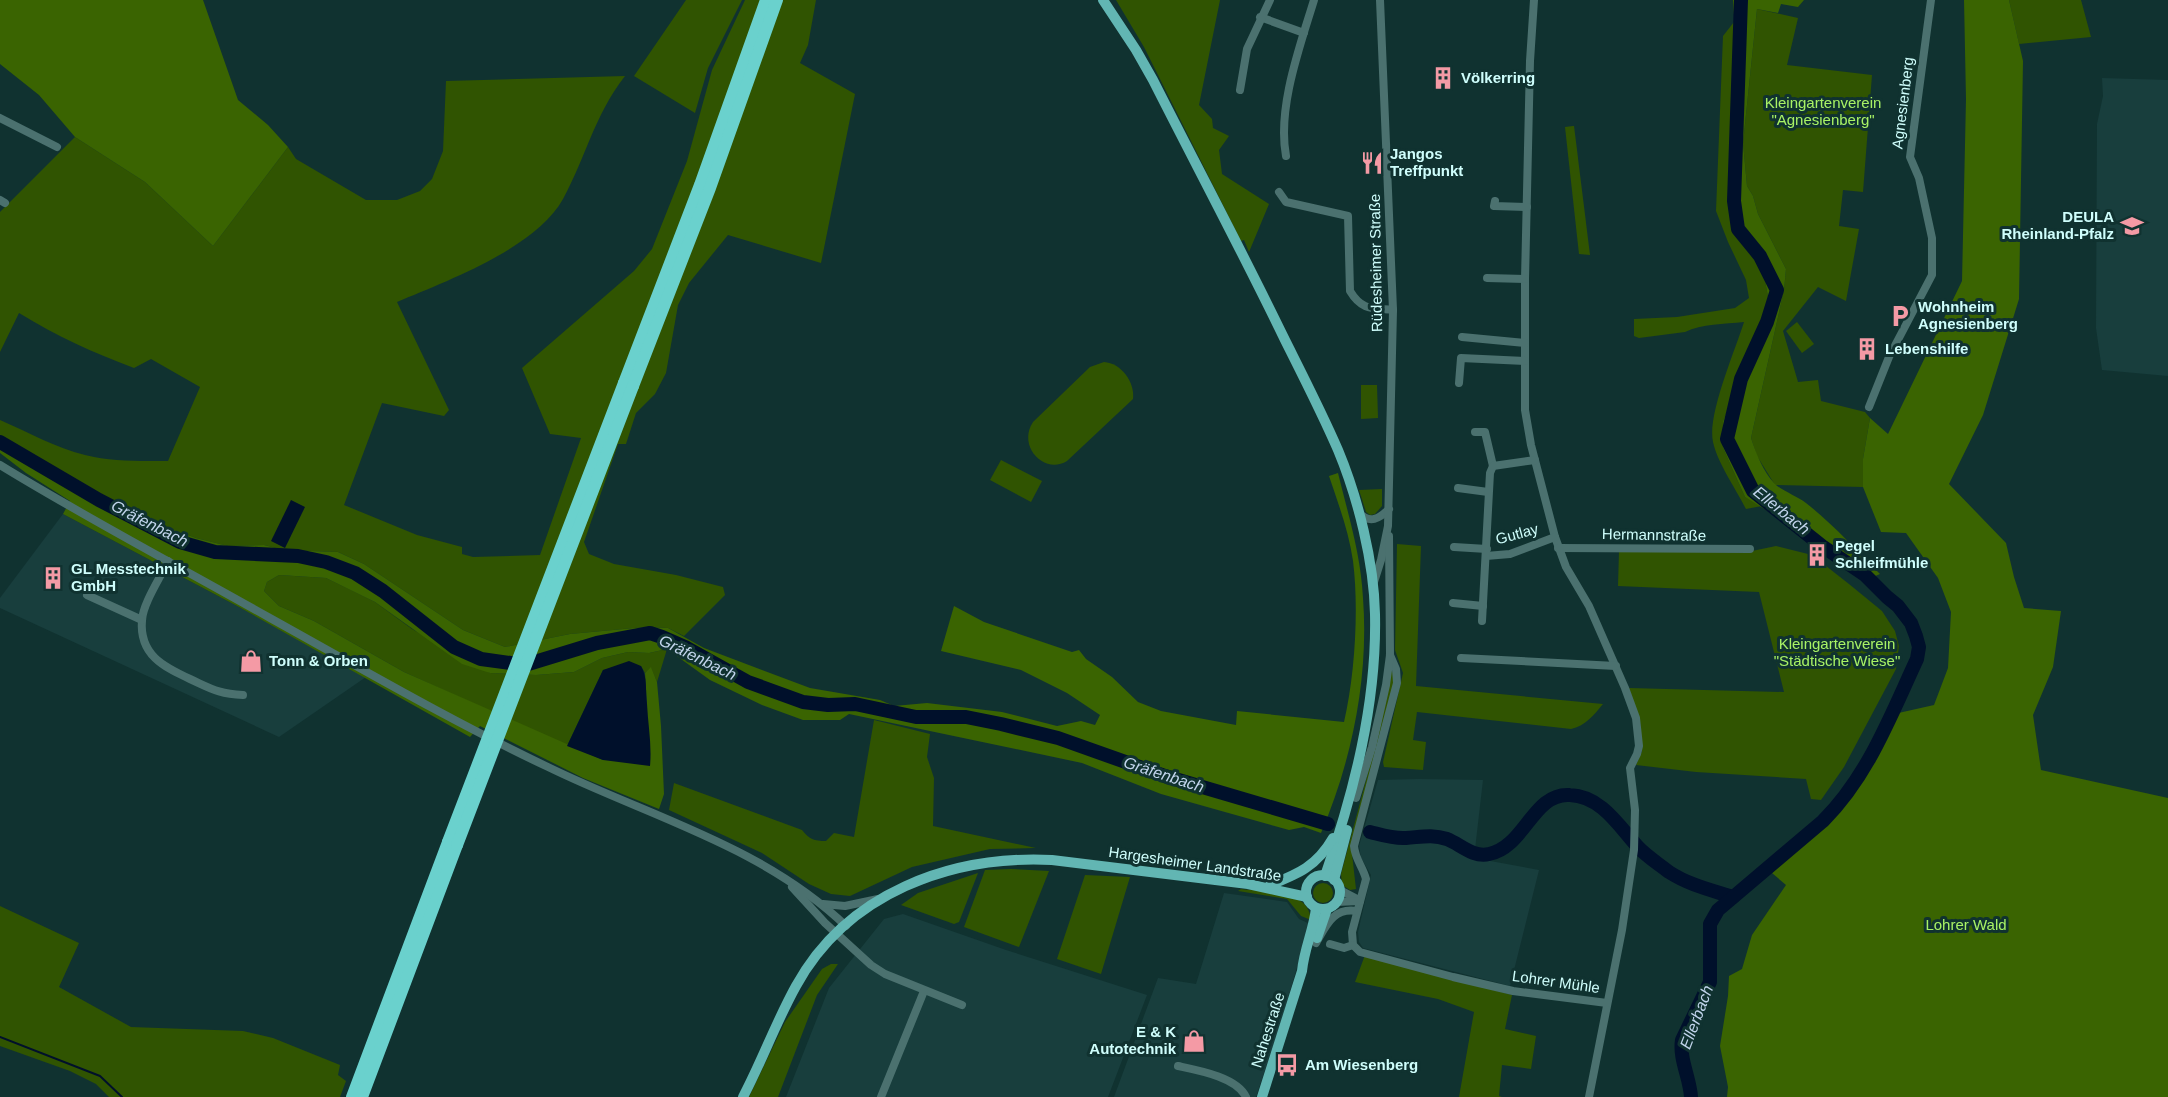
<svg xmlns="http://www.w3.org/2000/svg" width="2168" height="1097" font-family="Arial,sans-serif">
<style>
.built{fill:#183e3d}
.green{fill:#305401}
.forest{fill:#3a6401}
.water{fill:#00102b}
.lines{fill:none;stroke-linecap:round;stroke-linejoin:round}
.stream{stroke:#00102b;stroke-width:2}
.river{stroke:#00102b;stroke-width:14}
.minor{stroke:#4b716f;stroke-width:8}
.major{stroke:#62b6b3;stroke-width:10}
.highway{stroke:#6ad1cd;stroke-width:12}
.highway-bridge{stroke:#6ad1cd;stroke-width:12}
.labels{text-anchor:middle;stroke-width:6;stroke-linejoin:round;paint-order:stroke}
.poi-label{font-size:15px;font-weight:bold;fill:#cffefc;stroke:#103230;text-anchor:start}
.park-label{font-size:15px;fill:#a8f265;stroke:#103230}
.street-label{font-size:15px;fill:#cffefc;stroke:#103230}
.water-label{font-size:16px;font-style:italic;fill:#c2d5ec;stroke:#103230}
</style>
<rect width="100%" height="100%" fill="#103230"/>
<!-- built -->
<g class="built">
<polygon points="2102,78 2168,80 2168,376 2102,370 2096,328 2097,124 2103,96"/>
<polygon points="63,514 239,607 366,677 279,737 0,608 0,598"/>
<polygon points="1419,779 1483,780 1474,858 1539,870 1510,986 1363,948 1359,942 1358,932 1371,875 1361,858 1359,846 1378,780"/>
<polygon points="1224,893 1287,902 1299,919 1310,924 1280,1025 1256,1097 1114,1097 1158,978 1196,984"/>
<polygon points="903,914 1006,950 1147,995 1108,1097 786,1097 829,988 884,919"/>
</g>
<!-- green -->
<g class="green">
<polygon points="686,0 742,0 708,68 695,113 634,76"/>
<path d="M745,0h71l-8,45 -8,18 55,31 -34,169 -93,-28 -39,48 -11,22 -12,68 -11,21 -19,19 -10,31h-8l-34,98 5,12 25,10 62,11 47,12 2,8 -41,41 -16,-8 -23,-1 -75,7 -65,13 -42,-17 -99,-66 -26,-12 -55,-2 -19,-5 -36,1 -32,-8 -41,-15 -81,-40 -74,-43v-20c28,12 56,28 85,35 27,7 55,6 83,6l32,-74 -49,-28 -17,9c-42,-16 -76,-31 -115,-55l-19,39v-140l75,-75 70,45 68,64 75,-99 8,12 70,41h31l23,-9 12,-12 11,-28 3,-70 179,-5c-31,40 -39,81 -62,123 -27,49 -116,82 -166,103l52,108 -5,6 -62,-13 -38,102 73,30 45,12v7l11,3 67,-2 41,-117 -31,-4 -28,-66 112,-97 18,-22 35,-88 25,-91z"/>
<polygon points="1116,0 1220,0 1199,105 1212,119 1213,128 1229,136 1219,150 1222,174 1269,204 1249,252 1244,240 1241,241 1144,47"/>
<polygon points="2009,0 2081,0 2091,37 2019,44"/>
<polygon points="1757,9 1798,18 1787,65 1872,75 1863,192 1843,190 1839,226 1859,229 1846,301 1818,287 1783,331 1798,382 1818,380 1821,401 1865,412 1870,418 1863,459 1863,487 1775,485 1757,456 1751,438 1784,290 1786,269 1758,214 1753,196 1747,186 1743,143"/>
<path d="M1734,22l2,22 -1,67 -4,79 1,34 31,46 6,32 -46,119v27l22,49 17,9 -16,3c-10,-20 -28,-45 -33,-67 -6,-27 22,-91 31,-120 -20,2 -42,2 -59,10l-46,6 -5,-2v-17l43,-2 58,-9 14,-10 -3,-18 -18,-38 -12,-31 7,-175z"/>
<polygon points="1573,126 1574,126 1590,255 1579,254 1565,127"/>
<polygon points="1797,322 1814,344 1802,353 1786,331"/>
<path d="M1104,362c17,1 31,20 29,37l-66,62c-23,14 -50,-15 -34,-39l57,-55z"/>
<polygon points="1361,385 1377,385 1378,418 1361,419"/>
<polygon points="1001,460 1042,481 1031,502 990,480"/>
<polygon points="1382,489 1382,506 1375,514 1370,515 1366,512 1359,490"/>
<path d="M1397,544l24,2 -5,140 187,18c-9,11 -18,22 -32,25l-154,-17 -4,28 13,2 -3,28 -39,-3 -1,-5 20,-89 -8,-23z"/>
<polygon points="1776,546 1812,555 1849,584 1882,611 1895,631 1899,646 1896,669 1844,767 1821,800 1811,799 1806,779 1696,772 1636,765 1642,751 1640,722 1629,688 1784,692 1759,592 1618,586 1619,551 1752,551"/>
<polygon points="279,575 326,578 349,589 375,602 412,629 490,673 536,675 574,672 602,658 628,652 649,653 667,649 657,682 651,668 645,673 641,666 603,670 567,746 404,672 314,621 279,606 264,591 267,582"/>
<polygon points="1391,668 1394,676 1394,685 1352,854 1356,889 1350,890 1342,885 1341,874 1369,769"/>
<path d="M874,720l56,14 -3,23 7,21 -1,48 103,22 -46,1 -78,18 -62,29 -19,-2 -22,-10 -47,-31 -93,-43 5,-27 128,47c7,9 12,11 24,11l8,-8 20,4z"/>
<polygon points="1011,869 1049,871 1019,947 964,927 985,870"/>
<polygon points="978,873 959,922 954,924 901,905 918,893"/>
<polygon points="1085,875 1130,877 1101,974 1057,959"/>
<circle cx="1323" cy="893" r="10"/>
<path d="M1241,889c23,3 68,0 70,31l-10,-4 -14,-17 -49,-8z"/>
<polygon points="0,906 79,943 59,987 131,1027 243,1031 273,1038 340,1065 338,1075 346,1081 340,1097 109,1097 96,1084 70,1071 0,1046"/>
<polygon points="1365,955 1512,995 1505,1029 1536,1036 1531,1069 1502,1065 1499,1096 1502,1097 1459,1097 1474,1012 1438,999 1355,982"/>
<polygon points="831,964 838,964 817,995 778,1097 749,1097 785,1022 822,969"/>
</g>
<!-- forest -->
<g class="forest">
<polygon points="0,0 203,0 238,100 268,125 288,147 213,246 145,182 75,137 39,95 0,64"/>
<path d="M1733,0h71l-6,7 -17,-3 -3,9 -21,-4 -14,134 4,43 6,10 5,18 28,55 -2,21 -33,148c5,15 12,33 23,45 6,7 23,13 32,20 27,21 50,47 74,71l-14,6 -20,-12 -59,-45 -42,-26 -22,-49v-27l46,-119 -6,-32 -31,-46 -1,-34 4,-79 1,-67z"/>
<polygon points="1964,0 2009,0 2023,61 2019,299 1983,415 1949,484 2006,543 2014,577 2024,608 2061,611 2053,667 2033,715 2041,770 2168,798 2168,1097 1727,1097 1728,1087 1720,1046 1728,996 1729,976 1742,969 1752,935 1786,885 1772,873 1822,828 1868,769 1894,714 1934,705 1948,668 1951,612 1938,578 1906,533 1881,532 1863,487 1863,459 1870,418 1888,434 1962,281 1966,99"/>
<path d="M0,440l74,43 81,40 41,15 32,8 36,-1 19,5 55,2 26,12 99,66 42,17 65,-13 75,-7 23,1 36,20 106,40 70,12 14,6 33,-3 75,9 55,14 24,-5 14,4 5,-10 -33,-22 -46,-23 -80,-19 13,-45 30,16 88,30 7,-2 7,9 26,18 26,25 23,9 75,14 1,-14 107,11c11,-47 15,-114 9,-161 -4,-29 -15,-58 -24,-85l9,-3c10,41 23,82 25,125 6,80 -11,162 -42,235l-17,-6 -15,3 -128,-36 -79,-31 -233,-49 -9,6h-37l-41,-15 -52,-25 -43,-31 -18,4 -21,-1 -26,6 -28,14 -38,3 -46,-2 -28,-9 -87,-62 -49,-24 -47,-3 -12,7 -3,9 15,15 35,15 90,51 199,88 44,-57 -2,-30 6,-6 6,15 4,44 3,68 -5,15 -76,-31 -103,-52 -10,11 -231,-130 -176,-93 7,-13 -44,-28 -26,-20z"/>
</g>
<!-- water -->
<g class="water">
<polygon points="291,500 305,507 285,548 271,541"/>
<path d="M629,661l12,5c7,12 4,25 6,38 1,21 5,41 3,62l-47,-6 -36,-14 36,-76z"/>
</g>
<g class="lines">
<!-- stream -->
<polyline class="stream" points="0,1037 100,1076 122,1097"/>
<!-- river -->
<g class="river">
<polyline points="0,442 99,500 180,542 215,552 298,556 326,562 355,573 383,591 454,647 481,659 525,665 597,643 650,633 662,637 687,648 748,682 803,702 828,705 855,704 916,717 966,717 1001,724 1058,738 1165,776 1328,824"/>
<path d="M1370,832c12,3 24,7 36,6 15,-1 26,-4 41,1 13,5 26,19 42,15 36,-7 44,-62 81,-59 31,1 49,31 67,51 9,10 22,18 32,26 20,13 42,18 64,25"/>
<path d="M1691,1097c-1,-19 -12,-38 -9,-57l28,-58v-58l8,-14 105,-89c45,-45 67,-104 94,-162l2,-12 -3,-11 -5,-13 -13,-17 -11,-9 -22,-22 -43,-29 -69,-55 -26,-52 14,-60 26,-57 10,-32 -17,-34 -22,-27 -4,-28 7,-201"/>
</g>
<!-- minor -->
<g class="minor">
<polyline points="1534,0 1530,61 1525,279 1525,410 1531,445 1555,537 1566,567 1589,606 1625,688 1636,718 1639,746 1637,754 1630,768 1635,810 1634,850 1622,930 1589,1097"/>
<polyline points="1260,17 1304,33"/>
<polyline points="1240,90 1247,49 1270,0"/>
<polyline points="0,118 57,147"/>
<path d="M1286,156c-9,-48 14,-110 28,-156"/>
<path d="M1279,192l7,10 62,14 2,75c12,20 23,17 43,19"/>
<polyline points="0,200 5,203"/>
<polyline points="1495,201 1494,206 1527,207"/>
<polyline points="1487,278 1525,279"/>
<polyline points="1462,337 1525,343"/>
<polyline points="1459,383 1461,358 1525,361"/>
<polyline points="1869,407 1889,357 1932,275 1932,238 1919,178 1910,157 1931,0"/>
<polyline points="1475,432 1485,432 1493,466"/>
<path d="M0,465c88,54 180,102 270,153 92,51 183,104 278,149 100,49 215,79 298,159"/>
<polyline points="1458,488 1488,492"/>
<path d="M1359,513c11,11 20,6 30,-4"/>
<polyline points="1454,547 1487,549"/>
<polyline points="1558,548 1750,549"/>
<polyline points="1486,556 1510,554 1555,537"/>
<path d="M168,561c-7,16 -25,42 -26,59 -3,35 22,47 48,59 22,10 29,15 53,16"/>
<polyline points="1374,582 1381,560 1388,526 1393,310 1380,0"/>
<polyline points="87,595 142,620"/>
<polyline points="1453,603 1483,606"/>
<polyline points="1482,621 1490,473 1493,466 1535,460"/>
<path d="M1390,655l6,14 1,14 -43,163c1,13 9,21 12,33l-14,53 1,13 7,7 93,25 60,14 94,12"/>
<polyline points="1461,658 1616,666"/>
<polyline points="1356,798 1372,747 1386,685 1390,655 1389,536"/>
<polyline points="792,887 825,923 871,965 885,974 962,1005"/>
<polyline points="1340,890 1359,900"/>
<polyline points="1336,902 1360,901"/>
<polyline points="823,904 845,906 878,899"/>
<path d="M1316,943c10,-17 17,-36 41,-32"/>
<polyline points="1330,944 1344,948 1353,945"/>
<path d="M1178,1066c19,4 59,11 68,31"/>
<polyline points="881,1097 924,991"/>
</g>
<!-- major -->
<g class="major">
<path d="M1103,0l33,50 17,30c44,87 90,173 132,260 18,36 37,73 53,110 20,48 36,112 37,164 2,89 -21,178 -50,262"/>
<circle cx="1323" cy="892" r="17"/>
<polyline points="1334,880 1347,830"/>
<path d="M1270,885c28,-11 47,-19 63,-47"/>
<polyline points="1317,938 1327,909"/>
<path d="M743,1097c19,-36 33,-75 53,-111 51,-93 155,-131 256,-126l196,24 59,13"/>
<path d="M1262,1097l40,-126c2,-22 12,-42 14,-63"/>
</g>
<!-- highway -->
<g class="highway">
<polyline points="624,383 700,185 766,0"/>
<polyline points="633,386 710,188 777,0"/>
<polyline points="352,1097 448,842"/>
<polyline points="362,1097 457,845"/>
</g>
<!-- highway-bridge -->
<g class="highway-bridge">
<polyline points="448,842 624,383"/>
<polyline points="457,845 633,386"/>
</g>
</g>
<!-- icons -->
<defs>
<g id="building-bare" transform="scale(1.8)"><path d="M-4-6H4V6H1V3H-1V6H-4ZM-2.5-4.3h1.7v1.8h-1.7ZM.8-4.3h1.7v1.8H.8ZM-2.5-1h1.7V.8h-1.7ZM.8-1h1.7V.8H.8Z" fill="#f49aa5" stroke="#103230" stroke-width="2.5" paint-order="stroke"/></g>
<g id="restaurant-bare" transform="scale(1.8)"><path d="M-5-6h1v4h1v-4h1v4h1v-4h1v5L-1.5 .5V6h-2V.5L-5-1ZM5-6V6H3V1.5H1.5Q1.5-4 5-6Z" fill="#f49aa5" stroke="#103230" stroke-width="2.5" paint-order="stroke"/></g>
<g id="school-bare" transform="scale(1.8)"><path d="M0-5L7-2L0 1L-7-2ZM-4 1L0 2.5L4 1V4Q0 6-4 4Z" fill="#f49aa5" stroke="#103230" stroke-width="2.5" paint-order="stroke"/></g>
<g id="parking-bare" transform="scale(1.8)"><path d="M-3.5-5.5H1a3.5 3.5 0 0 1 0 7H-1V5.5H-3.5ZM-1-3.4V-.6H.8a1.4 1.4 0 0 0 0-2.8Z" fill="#f49aa5" stroke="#103230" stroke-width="2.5" paint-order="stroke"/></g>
<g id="shop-bare" transform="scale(1.8)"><path d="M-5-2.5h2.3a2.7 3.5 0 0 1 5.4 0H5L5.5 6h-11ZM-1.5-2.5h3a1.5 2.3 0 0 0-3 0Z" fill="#f49aa5" stroke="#103230" stroke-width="2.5" paint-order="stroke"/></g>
<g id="bus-bare" transform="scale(1.8)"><path d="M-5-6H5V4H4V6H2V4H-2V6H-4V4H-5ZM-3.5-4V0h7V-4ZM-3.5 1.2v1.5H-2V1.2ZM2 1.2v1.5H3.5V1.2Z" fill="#f49aa5" stroke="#103230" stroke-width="2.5" paint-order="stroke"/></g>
</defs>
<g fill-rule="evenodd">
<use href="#building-bare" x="1443" y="78"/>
<use href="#restaurant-bare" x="1372" y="163"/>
<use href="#school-bare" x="2132" y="226"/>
<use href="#parking-bare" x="1900" y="316"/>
<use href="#building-bare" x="1867" y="349"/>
<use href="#building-bare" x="1817" y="555"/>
<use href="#building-bare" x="53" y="578"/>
<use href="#shop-bare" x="251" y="661"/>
<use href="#shop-bare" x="1194" y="1041"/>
<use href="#bus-bare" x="1287" y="1065"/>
</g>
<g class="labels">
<!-- poi labels -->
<g class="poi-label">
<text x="1461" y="83">Völkerring</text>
<text x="1390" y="159">Jangos<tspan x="1390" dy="17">Treffpunkt</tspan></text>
<text x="2114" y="222" text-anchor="end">DEULA<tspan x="2114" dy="17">Rheinland-Pfalz</tspan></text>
<text x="1918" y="312">Wohnheim<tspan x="1918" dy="17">Agnesienberg</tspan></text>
<text x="1885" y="354">Lebenshilfe</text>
<text x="1835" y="551">Pegel<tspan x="1835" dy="17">Schleifmühle</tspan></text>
<text x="71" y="574">GL Messtechnik<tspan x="71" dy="17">GmbH</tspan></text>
<text x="269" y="666">Tonn &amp; Orben</text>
<text x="1176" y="1037" text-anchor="end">E &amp; K<tspan x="1176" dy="17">Autotechnik</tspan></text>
<text x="1305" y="1070">Am Wiesenberg</text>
</g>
<!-- park labels -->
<g class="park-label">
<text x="1823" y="108">Kleingartenverein<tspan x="1823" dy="17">"Agnesienberg"</tspan></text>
<text x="1837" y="649">Kleingartenverein<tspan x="1837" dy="17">"Städtische Wiese"</tspan></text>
<text x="1966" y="930">Lohrer Wald</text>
</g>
<!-- street labels -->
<g class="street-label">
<text transform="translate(1903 103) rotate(-83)" y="5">Agnesienberg</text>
<text transform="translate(1376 263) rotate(-91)" y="5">Rüdesheimer Straße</text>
<text transform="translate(1517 534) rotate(-15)" y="5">Gutlay</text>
<text transform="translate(1654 535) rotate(1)" y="5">Hermannstraße</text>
<text transform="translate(1195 864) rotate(8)" y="5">Hargesheimer Landstraße</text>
<text transform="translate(1556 982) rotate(8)" y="5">Lohrer Mühle</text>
<text transform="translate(1268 1030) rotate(-72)" y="5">Nahestraße</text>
</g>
<!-- water labels -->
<g class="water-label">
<text transform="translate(1782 510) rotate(39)" y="6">Ellerbach</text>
<text transform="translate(150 523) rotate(27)" y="6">Gräfenbach</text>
<text transform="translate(698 657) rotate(26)" y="6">Gräfenbach</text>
<text transform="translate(1164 774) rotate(18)" y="6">Gräfenbach</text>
<text transform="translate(1696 1017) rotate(-69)" y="6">Ellerbach</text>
</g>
</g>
</svg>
